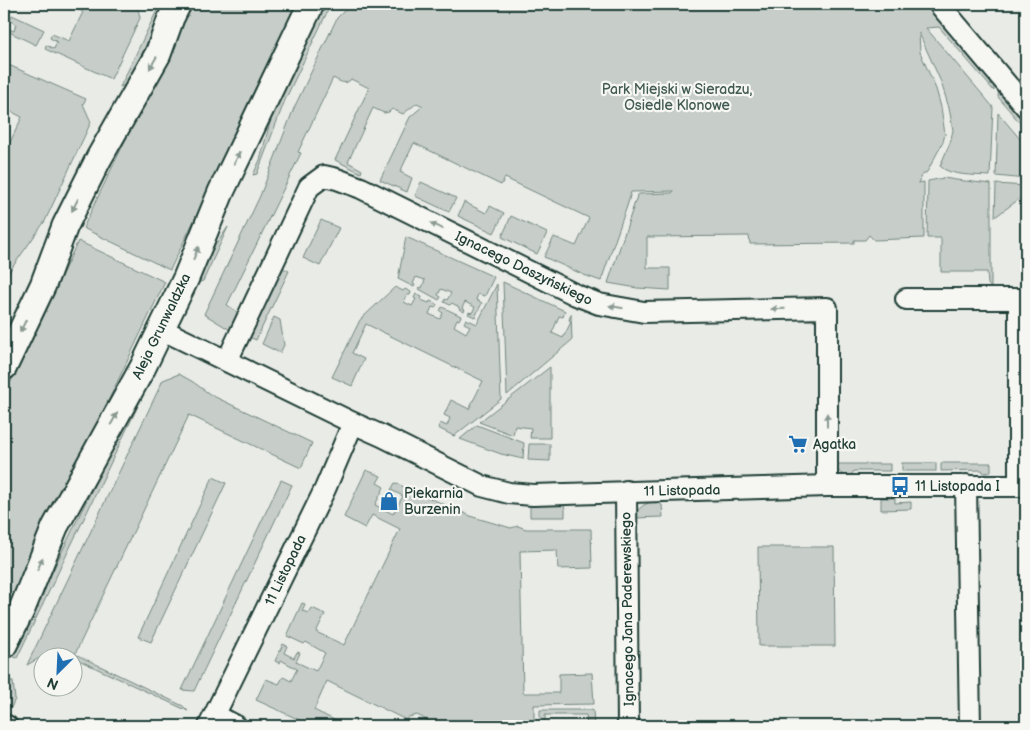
<svg xmlns="http://www.w3.org/2000/svg" width="1030" height="730" font-family="'Balsamiq Sans',sans-serif">
<style>
.green{fill:#c7cec9;stroke:#73867e}
.lines{fill:none;stroke-linecap:round;stroke-linejoin:round}
.minor-casing{stroke:#1f3d34;stroke-width:24}
.tertiary-casing{stroke:#1f3d34;stroke-width:29}
.minor{stroke:#f6f6f2;stroke-width:20}
.tertiary{stroke:#f6f6f2;stroke-width:25}
.oneway{fill:#8a9a93}
.labels{text-anchor:middle;stroke-width:4.5;stroke-linejoin:round;paint-order:stroke}
.park-label{font-size:14px;fill:#415a52;stroke:#f6f6f2}
.street-label{font-size:14px;fill:#1f3d34;stroke:#f6f6f2}
.poi-label{font-size:14px;fill:#1f3d34;stroke:#f6f6f2;text-anchor:start}
</style>
<rect width="100%" height="100%" fill="#e9ebe7"/>
<filter id="ink" filterUnits="userSpaceOnUse"><feTurbulence type="fractalNoise" baseFrequency=".02" numOctaves="2"/><feDisplacementMap in="SourceGraphic" scale="10" xChannelSelector="R" yChannelSelector="G"/><feConvolveMatrix kernelMatrix="1 2 1 2 8 2 1 2 1" color-interpolation-filters="sRGB"/></filter>
<g filter="url(#ink)">
<!-- green -->
<g class="green">
<path d="M67,4h67c4,4 5,8 6,14l-29,61 -66,-30 1,-4 8,4 3,-7 -7,-4 2,-4 17,7 14,-29z"/>
<polygon points="160,4 165,4 128,84 120,87"/>
<polygon points="191,4 299,4 170,270 83,228"/>
<polygon points="325,4 331,4 285,100 257,174 253,175 260,160 272,115"/>
<path d="M351,4h579l64,76v11l-55,-64 -13,1 67,79 -3,69c-14,-1 -41,0 -50,-10l10,-23 3,-13 -4,-22 -8,-26 -22,-49 1,19 16,37 5,18 4,27 -2,8 -16,30 -6,4 -3,7 6,-1v56l-50,2 -5,-5 -4,5h-11v3l-104,1 -1,-8 -102,1v31h23v22l-33,-2 -29,-5 29,-87 2,-2 33,-1 2,-2 -43,1 -3,11 -27,78 -17,-6 -40,-18 10,-20 22,9 13,-28 -84,-40 -4,7 -87,-42 -14,29 12,6 -5,14 -27,-12 30,-63 13,-11 -6,-3 -14,11 -11,-5 -3,3 -5,1 -11,-5 -25,54 14,8 -1,3 -26,-13 34,-72 -18,-9c-5,7 -12,2 -18,-1l-35,74 3,1 -74,152c16,10 13,10 5,26l-28,-17 56,-118 34,-88 43,-90z"/>
<polygon points="12,15 44,30 36,45 7,31 8,29 14,31 16,24 10,21"/>
<polygon points="4,63 86,99 83,104 91,122 45,221 11,269 4,284 4,155 22,117 4,108"/>
<polygon points="999,85 1026,118 1026,130 998,97"/>
<polygon points="998,113 1026,146 1026,179 996,176"/>
<polygon points="944,178 956,180 991,184 991,288 988,284 987,272 941,272 941,238 927,238 928,181"/>
<polygon points="421,182 456,198 449,212 415,196"/>
<polygon points="996,184 1026,186 1026,194 995,217"/>
<polygon points="464,202 486,213 490,206 504,213 494,233 458,216"/>
<polygon points="511,216 547,233 537,254 502,237"/>
<polygon points="321,220 339,228 320,266 303,258"/>
<polygon points="228,227 203,281 197,283 192,280"/>
<polygon points="406,237 494,277 485,296 478,294 476,300 482,303 475,317 468,314 469,312 472,313 475,307 465,302 462,308 465,310 464,312 459,309 459,307 452,303 450,305 444,302 445,299 447,300 451,293 441,289 438,295 441,297 439,300 419,289 419,287 422,288 425,280 416,277 413,284 415,285 414,287 398,279"/>
<polygon points="78,241 165,282 4,619 4,396"/>
<polygon points="284,258 287,260 283,268 289,271 256,340 247,336"/>
<polygon points="503,282 565,311 563,317 559,316 552,333 563,338 571,322 569,320 571,314 572,340 507,395"/>
<polygon points="497,284 501,399 454,436 438,428 440,423 447,426 450,418 444,415 451,400 469,409 483,381 366,324 352,353 364,359 352,386 332,377 360,320 395,287 403,291 405,289 411,292 410,295 407,295 404,302 412,306 416,299 414,298 416,294 422,297 421,300 429,303 430,301 437,304 435,308 432,307 429,314 440,319 443,313 440,311 442,307 461,316 459,320 457,319 454,326 466,333 470,326 464,323 466,319 477,324"/>
<polygon points="274,317 280,320 284,345 280,353 262,344"/>
<polygon points="161,358 17,658 12,656 140,389"/>
<polygon points="550,367 550,438 530,438 531,428 515,426 513,435 479,422"/>
<polygon points="179,374 193,382 211,395 312,443 301,468 189,415 75,654 183,706 188,711 55,649 27,665 163,380"/>
<polygon points="477,425 524,443 523,459 501,454 460,439"/>
<polygon points="529,444 550,444 550,461 528,460"/>
<rect x="902" y="463" width="34" height="8"/>
<polygon points="941,463 991,463 991,472 984,473 982,470 941,471"/>
<polygon points="835,464 890,464 890,471 854,471 848,479 836,469"/>
<polygon points="366,470 381,476 377,483 384,487 375,505 393,514 403,496 391,490 395,483 473,517 511,528 518,526 526,529 591,529 592,568 558,569 557,550 520,551 523,693 559,693 559,674 592,673 594,704 534,705 534,726 526,726 526,725 439,726 417,715 408,717 406,720 327,681 314,710 334,720 332,726 313,726 256,700 266,679 279,684 283,677 291,681 297,669 281,660 279,663 275,661 283,644 287,646 284,653 294,658 297,652 300,653 296,662 316,671 325,653 306,642 304,644 287,636 302,603 305,604 302,611 309,613 312,608 325,614 316,632 344,645 400,529 372,515 365,528 344,517"/>
<polygon points="213,477 226,483 151,642 138,637"/>
<polygon points="281,480 292,485 194,691 182,690"/>
<polygon points="881,498 895,498 895,503 911,502 911,509 881,510"/>
<path d="M656,501l6,4 1,12 -29,1c4,-11 11,-15 22,-17z"/>
<polygon points="536,502 563,504 565,508 565,517 530,517 530,506"/>
<polygon points="758,547 834,547 835,646 759,646"/>
<polygon points="4,677 13,682 15,699 11,708 4,701"/>
<polygon points="540,710 593,710 594,726 587,726 586,715 545,715 545,726 540,726"/>
</g>
<g class="lines">
<!-- minor casing -->
<g class="minor-casing">
<g id="minor">
<polyline points="939,4 1026,107"/>
<polyline points="906,299 1026,299"/>
<polyline points="161,329 353,423 382,436 482,486 509,493 533,495 827,486 1026,486"/>
<polyline points="227,361 309,187 324,176 337,179 361,188 576,295 599,304 644,312 827,308 827,486"/>
<polyline points="966,485 970,726"/>
<polyline points="1019,485 1019,299"/>
<polyline points="626,491 628,726"/>
<polyline points="215,715 236,726"/>
<polyline points="4,725 7,726"/>
<polyline points="209,726 325,489 353,423"/>
</g>
</g>
<!-- tertiary casing -->
<g class="tertiary-casing">
<g id="tertiary">
<polyline points="4,367 43,285 65,226 99,158 158,54 171,18 178,4"/>
<polyline points="4,645 22,609 55,527 143,367 186,278 221,192 311,4"/>
</g>
</g>
<!-- minor -->
<use href="#minor" class="minor"/>
<!-- tertiary -->
<use href="#tertiary" class="tertiary"/>
</g>
<!-- one-way arrows -->
<defs><path id="oneway-solid" d="M-6-.8H1V-3.2L6.5 0L1 3.2V.8H-6Z" transform="scale(1.25)"/></defs>
<g class="oneway">
<use href="#oneway-solid" transform="translate(153 63) rotate(120)"/>
<use href="#oneway-solid" transform="translate(237 158) rotate(-64)"/>
<use href="#oneway-solid" transform="translate(75 205) rotate(117)"/>
<use href="#oneway-solid" transform="translate(437 226) rotate(-154)"/>
<use href="#oneway-solid" transform="translate(196 253) rotate(-68)"/>
<use href="#oneway-solid" transform="translate(616 307) rotate(-170)"/>
<use href="#oneway-solid" transform="translate(778 309) rotate(179)"/>
<use href="#oneway-solid" transform="translate(23 326) rotate(116)"/>
<use href="#oneway-solid" transform="translate(114 419) rotate(-61)"/>
<use href="#oneway-solid" transform="translate(827 420) rotate(-90)"/>
<use href="#oneway-solid" transform="translate(40 564) rotate(-68)"/>
</g>
</g>
<!-- icons -->
<defs>
<g id="supermarket-bare" transform="scale(1.5)"><path d="M-6-5.5h2.5l.6 2H6L4.5 2H-2.5L-4.4-4H-6ZM-1.5 3.2a1.3 1.3 0 1 0 .1 0ZM3 3.2a1.3 1.3 0 1 0 .1 0Z" fill="#1f6fb2" stroke="#f6f6f2" stroke-width="2.5" paint-order="stroke"/></g>
<g id="bus-bare" transform="scale(1.5)"><path d="M-5-6H5V4H4V6H2V4H-2V6H-4V4H-5ZM-3.5-4V0h7V-4ZM-3.5 1.2v1.5H-2V1.2ZM2 1.2v1.5H3.5V1.2Z" fill="#1f6fb2" stroke="#f6f6f2" stroke-width="2.5" paint-order="stroke"/></g>
<g id="shop-bare" transform="scale(1.5)"><path d="M-5-2.5h2.3a2.7 3.5 0 0 1 5.4 0H5L5.5 6h-11ZM-1.5-2.5h3a1.5 2.3 0 0 0-3 0Z" fill="#1f6fb2" stroke="#f6f6f2" stroke-width="2.5" paint-order="stroke"/></g>
</defs>
<g fill-rule="evenodd">
<use href="#supermarket-bare" x="798" y="444"/>
<use href="#bus-bare" x="900" y="486"/>
<use href="#shop-bare" x="389" y="501"/>
</g>
<g class="labels">
<!-- park labels -->
<g class="park-label">
<text x="677" y="94">Park Miejski w Sieradzu,<tspan x="677" dy="16">Osiedle Klonowe</tspan></text>
</g>
<!-- street labels -->
<g class="street-label">
<text transform="translate(524 268) rotate(26)" y="5">Ignacego Daszyńskiego</text>
<text transform="translate(161 326) rotate(-64)" y="5">Aleja Grunwaldzka</text>
<text transform="translate(682 490) rotate(-1)" y="5">11 Listopada</text>
<text transform="translate(285 570) rotate(-64)" y="5">11 Listopada</text>
<text transform="translate(627 609) rotate(-91)" y="5">Ignacego Jana Paderewskiego</text>
</g>
<!-- poi labels -->
<g class="poi-label">
<text x="813" y="449">Agatka</text>
<text x="915" y="491">11 Listopada I</text>
<text x="404" y="498">Piekarnia<tspan x="404" dy="16">Burzenin</tspan></text>
</g>
</g>
<!-- margin -->
<rect width="1030" height="730" fill="none" stroke="#f6f6f2" stroke-width="20"/>
<rect x="10" y="10" width="1010" height="710" fill="none" stroke="#1f3d34" stroke-width="2" filter="url(#ink)"/>
<!-- north arrow -->
<g transform="translate(58 672) rotate(204)"><circle r="24" fill="#f6f6f2" stroke="#a0aca6"/>
<path d="M0-4L9 19L0 12L-9 19Z" fill="#1f6fb2"/>
<text y="-8" font-size="14" font-weight="bold" text-anchor="middle" fill="#1f3d34">N</text>
</g>
</svg>
